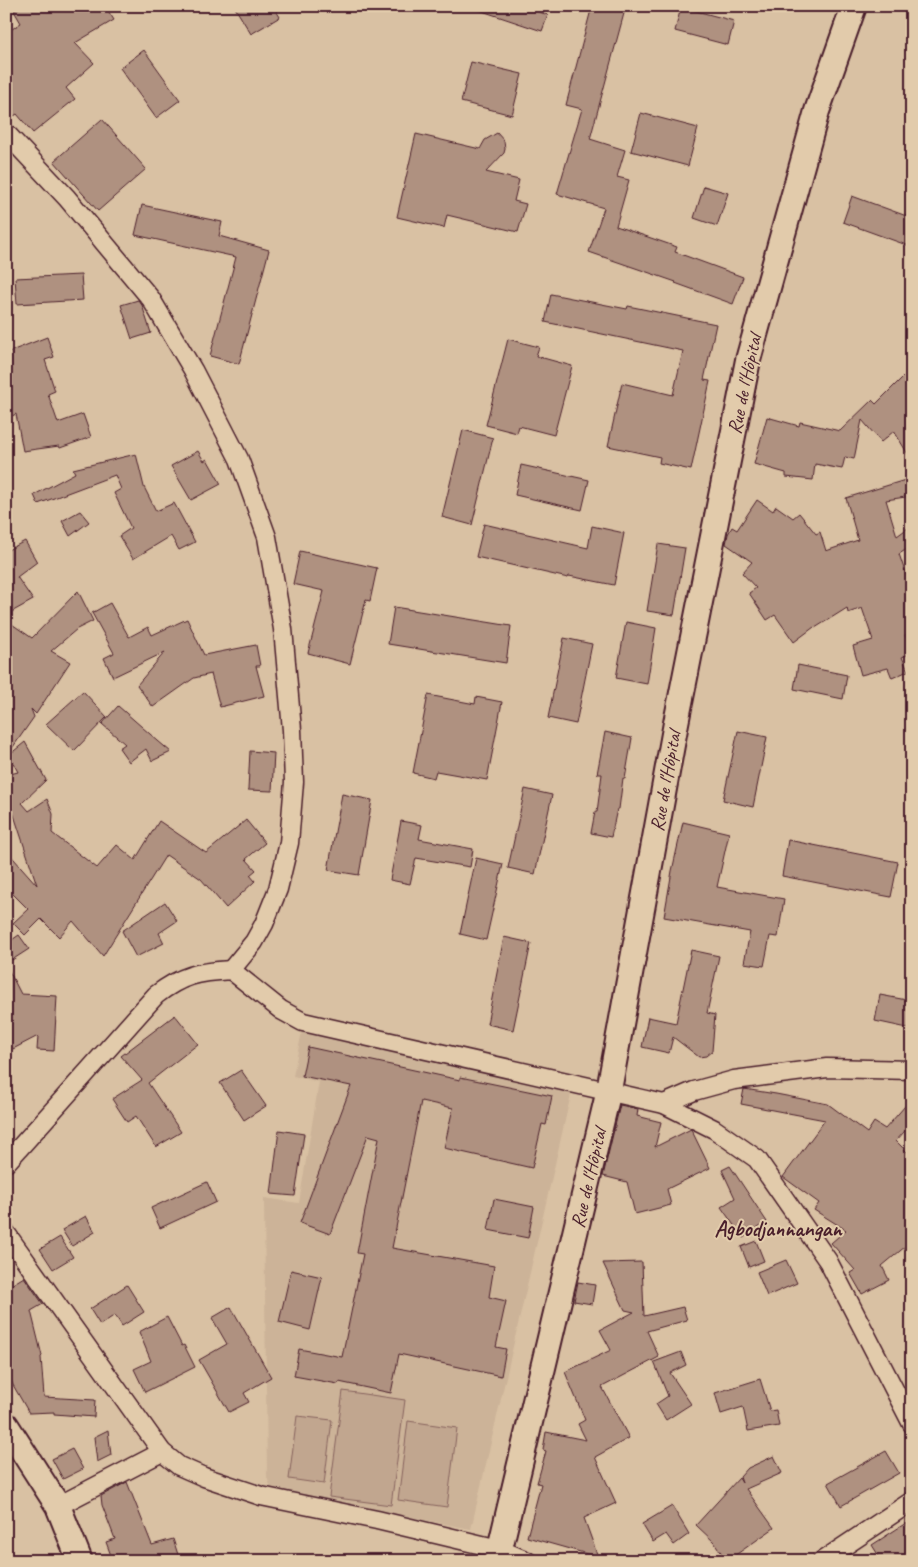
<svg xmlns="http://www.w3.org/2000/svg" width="918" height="1567" font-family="Caveat,sans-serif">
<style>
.built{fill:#ccb398}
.green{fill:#c1a68f;stroke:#86625d}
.building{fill:#af9180;stroke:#4a1f2b}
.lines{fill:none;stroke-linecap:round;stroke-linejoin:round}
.street-casing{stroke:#4a1f2b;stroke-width:21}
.secondary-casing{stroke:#4a1f2b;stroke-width:28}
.street{stroke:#e2cbab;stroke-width:18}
.secondary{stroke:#e2cbab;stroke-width:24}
.labels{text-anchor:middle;stroke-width:4;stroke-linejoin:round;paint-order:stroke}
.street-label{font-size:20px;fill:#4a1f2b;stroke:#e2cbab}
.quarter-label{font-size:22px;font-weight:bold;fill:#4a1f2b;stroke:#e2cbab}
</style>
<rect width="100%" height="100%" fill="#d9c1a3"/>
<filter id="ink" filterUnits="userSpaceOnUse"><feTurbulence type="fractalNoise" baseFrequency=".02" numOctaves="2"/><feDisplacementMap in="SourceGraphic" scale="10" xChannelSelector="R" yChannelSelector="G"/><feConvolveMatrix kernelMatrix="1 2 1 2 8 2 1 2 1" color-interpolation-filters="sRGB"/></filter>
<g filter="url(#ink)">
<!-- built -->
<polygon class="built" points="302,1031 572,1090 471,1529 272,1491 267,1477 264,1198 299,1203 319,1082 293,1076"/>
<!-- green -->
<g class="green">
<polygon points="343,1391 405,1400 391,1505 329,1497"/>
<polygon points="297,1416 332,1420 324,1484 289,1479"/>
<polygon points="408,1421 457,1428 447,1507 398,1500"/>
</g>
<!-- building -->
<g class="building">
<polygon points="23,6 105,6 114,20 75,43 94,63 66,88 75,99 33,133 17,114 14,116 6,106 6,33 21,23 14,11"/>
<polygon points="234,6 273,6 280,17 251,34"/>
<polygon points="476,6 522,6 548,15 542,31 476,9"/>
<polygon points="592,6 626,6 590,139 625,150 617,177 629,180 616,226 677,247 675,252 743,277 733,304 675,283 676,282 589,252 604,208 557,194 582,109 566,105"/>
<polygon points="681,7 734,21 728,45 675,31"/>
<polygon points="144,50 180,100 156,118 120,68"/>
<polygon points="471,62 522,74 512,115 461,102"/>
<polygon points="641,113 698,128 688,166 631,151"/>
<polygon points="102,119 146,169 98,211 54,161"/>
<polygon points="497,133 504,141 505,149 504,153 486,172 519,180 514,201 526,204 518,232 447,215 444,228 397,217 416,134 480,149 485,140"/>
<polygon points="704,186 728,193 717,226 694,218"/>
<polygon points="852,196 912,218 912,247 843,222"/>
<polygon points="142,205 222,222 219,236 269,250 239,364 210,356 236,257 135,235"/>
<polygon points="81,275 83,300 17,304 15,278"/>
<polygon points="551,294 627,309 628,306 716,324 704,380 710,381 691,470 659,463 660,457 608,446 622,383 673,395 683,351 545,322"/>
<polygon points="138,300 142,305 151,333 132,339 121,305"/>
<polygon points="47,337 54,357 45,360 55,391 48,394 58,423 83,414 91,437 60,448 59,446 23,451 16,414 12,416 6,397 6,353"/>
<polygon points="508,339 539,347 536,356 572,366 554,435 519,426 517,433 486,425"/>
<polygon points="912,368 912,461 894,431 881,442 862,420 854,459 845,457 842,469 815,464 813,480 786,477 786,473 754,464 767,417 799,426 800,422 840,431 872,400 876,404"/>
<polygon points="463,430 493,438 472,525 442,517"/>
<polygon points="198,451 204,461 207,459 221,484 191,500 171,466"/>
<polygon points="136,454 144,487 156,511 174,503 195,542 179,550 171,536 133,559 119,536 131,528 114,493 121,489 115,475 38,504 34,495 75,473 73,469"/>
<polygon points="521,465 589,480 582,510 515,495"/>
<polygon points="912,478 912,496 886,500 897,536 912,525 912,546 899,554 912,592 912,630 905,635 912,653 902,657 908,671 892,678 888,668 861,675 853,646 873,640 862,608 848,613 847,608 815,628 814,627 794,642 775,615 767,620 749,593 756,588 742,573 752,562 726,544 728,534 732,527 737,530 757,500 773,511 776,506 793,518 799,513 816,534 820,532 826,551 858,540 846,498"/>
<polygon points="80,511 89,522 70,536 62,521"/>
<polygon points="484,524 588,548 592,526 624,533 614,585 569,576 568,578 476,557"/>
<polygon points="25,541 37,562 17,577 33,600 6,615 6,551"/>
<polygon points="658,544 685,548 674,615 647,611"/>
<polygon points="300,551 377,568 370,601 366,600 350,664 308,653 324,591 293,584"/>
<polygon points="78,591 93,621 77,629 51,651 70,662 36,714 31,709 34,717 6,757 6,620 32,638"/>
<polygon points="110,603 129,637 148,627 152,635 187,619 204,655 256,645 260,666 256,666 264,696 220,707 211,674 194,678 153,707 137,685 165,652 113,677 104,658 114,653 92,613"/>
<polygon points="394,607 511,626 506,663 388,644"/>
<polygon points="626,622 656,628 647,684 616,678"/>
<polygon points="564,638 592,644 576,724 548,718"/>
<polygon points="798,665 847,675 843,699 794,689"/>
<polygon points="83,691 107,717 74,751 46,724"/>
<polygon points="428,695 475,704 476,697 502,702 487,780 436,771 434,778 413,773"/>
<polygon points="118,706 158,741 171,752 152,761 146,749 129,762 119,748 125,744 102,724"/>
<polygon points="738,731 767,737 753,807 723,800"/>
<polygon points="605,732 632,738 625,779 623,778 619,809 617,809 611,837 591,833 595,812 597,812 602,774 597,774"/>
<polygon points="25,742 46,780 22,803 29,811 47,799 53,814 52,833 97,868 117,845 135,860 159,821 206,853 246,820 265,843 246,859 256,870 250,875 255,881 226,908 201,879 166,855 103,956 73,921 59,937 41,919 25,935 13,923 28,909 6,887 6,850 37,885 6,791 6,775 18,772 9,755"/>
<polygon points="250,751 274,753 272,791 248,790"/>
<polygon points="525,789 552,795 535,874 508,868"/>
<polygon points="342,794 372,800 359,875 328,870"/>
<polygon points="401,821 422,825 419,839 473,849 470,867 416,858 410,884 390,880"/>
<polygon points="683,822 729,833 717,887 784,899 778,937 770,936 764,966 744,963 750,932 664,917 672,871"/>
<polygon points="788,840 898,862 891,897 782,876"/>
<polygon points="476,858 503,864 486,940 460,934"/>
<polygon points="165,902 177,921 159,933 164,943 136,957 122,931"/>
<polygon points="19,935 29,949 12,960 6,951 6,944"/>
<polygon points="504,937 531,943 513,1030 487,1024"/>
<polygon points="691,950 719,956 707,1013 715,1015 712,1051 706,1056 699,1057 673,1037 669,1053 642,1047 648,1017 676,1023"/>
<polygon points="6,965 21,994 57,996 54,1051 37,1050 38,1036 13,1049 6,1036"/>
<polygon points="880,995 912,1001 912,1029 875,1021"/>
<polygon points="175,1015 198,1044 148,1083 181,1132 156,1147 136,1116 127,1122 112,1099 142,1080 121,1056"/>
<polygon points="308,1047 460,1080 460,1077 552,1096 546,1125 542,1124 532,1168 444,1148 453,1108 421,1101 392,1248 494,1266 489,1297 506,1301 496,1347 506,1349 501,1376 399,1354 391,1393 339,1382 338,1384 294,1376 299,1349 342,1357 363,1254 357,1253 379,1138 368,1135 330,1234 300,1223 351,1086 302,1076"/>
<polygon points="241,1070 266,1106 244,1120 220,1083"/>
<polygon points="744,1089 776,1094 828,1104 867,1133 874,1122 885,1129 912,1098 912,1123 896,1141 912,1157 912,1241 882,1266 889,1280 862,1294 850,1273 855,1270 831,1243 846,1230 814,1210 819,1203 783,1177 825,1120 741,1104"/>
<polygon points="620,1105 638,1109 637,1116 661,1122 655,1147 691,1129 710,1168 667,1189 671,1205 635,1214 627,1182 603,1176"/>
<polygon points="279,1130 304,1134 295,1196 271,1194"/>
<polygon points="730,1166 767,1222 743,1238 721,1207 735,1198 722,1170"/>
<polygon points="207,1182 216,1202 160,1228 151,1208"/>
<polygon points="494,1199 534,1207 528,1238 488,1230"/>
<polygon points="86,1216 95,1232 72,1246 62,1230"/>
<polygon points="60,1237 73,1257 53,1269 40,1249"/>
<polygon points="756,1241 764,1261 749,1267 741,1247"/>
<polygon points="786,1260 797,1283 767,1296 757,1272"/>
<polygon points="642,1262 644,1316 683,1307 687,1320 647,1331 659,1357 602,1387 629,1438 595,1457 616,1503 584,1518 598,1557 527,1537 541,1484 537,1483 546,1451 543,1450 546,1432 586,1440 578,1424 585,1420 565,1372 611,1350 600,1330 634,1312 625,1310 603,1263"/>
<polygon points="291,1270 322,1277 310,1330 279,1322"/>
<polygon points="24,1277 43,1304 31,1311 42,1356 41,1357 44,1397 95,1400 94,1417 54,1414 54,1412 29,1413 13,1385 6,1367 6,1288"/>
<polygon points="578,1282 595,1285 592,1304 574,1301"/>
<polygon points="127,1285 144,1312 122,1326 115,1315 100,1325 90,1309"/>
<polygon points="231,1307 271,1377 244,1393 249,1402 229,1412 199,1360 227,1344 212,1318"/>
<polygon points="167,1317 182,1346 184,1345 195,1367 145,1392 134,1369 151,1361 139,1332"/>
<polygon points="681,1352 686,1365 670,1373 691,1404 666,1420 656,1404 668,1396 654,1362"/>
<polygon points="760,1379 770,1411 776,1410 779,1426 748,1431 743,1407 721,1414 715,1393"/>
<polygon points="108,1430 111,1455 97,1462 94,1437"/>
<polygon points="72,1449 83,1469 63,1479 52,1459"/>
<polygon points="886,1451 899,1473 841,1506 828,1483"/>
<polygon points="774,1456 782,1473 746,1489 774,1528 727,1561 714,1542 696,1525 739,1478 742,1483 740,1477 748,1468"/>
<polygon points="127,1482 152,1545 173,1539 180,1561 113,1561 106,1542 115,1539 102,1505 101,1496"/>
<polygon points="672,1506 689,1534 674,1545 666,1534 653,1542 642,1524"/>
<polygon points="906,1523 912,1533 912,1561 882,1561 872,1545"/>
</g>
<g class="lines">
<!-- street casing -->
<g class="street-casing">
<g id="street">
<polyline points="6,133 67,198 151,299 193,370 239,459 267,537 283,629 292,730 294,782 289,843 278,889 264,924 254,942 231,970"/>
<polyline points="664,1104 694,1091 734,1080 827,1068 912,1070"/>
<path d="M6,1163l150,-168c26,-20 42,-23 75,-25l50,40 22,12 361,82 50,25 43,30 71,102 84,163"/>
<polyline points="6,1233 162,1452 179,1466 204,1477 261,1496 377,1520 499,1549 527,1561"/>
<polyline points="58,1506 162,1452"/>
<polyline points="822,1561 912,1501"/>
</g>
</g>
<!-- secondary casing -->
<g class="secondary-casing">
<g id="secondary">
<polyline points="6,1425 58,1506 80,1561"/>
<polyline points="497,1561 609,1090 676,723 748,360 817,111 854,6"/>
</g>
</g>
<!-- street -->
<use href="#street" class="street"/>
<!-- secondary -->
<use href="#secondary" class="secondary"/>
</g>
</g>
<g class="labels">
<!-- street labels -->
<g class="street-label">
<text transform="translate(744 384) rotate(-78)" y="7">Rue de l'Hôpital</text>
<text transform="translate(665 781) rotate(-80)" y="7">Rue de l'Hôpital</text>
<text transform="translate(588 1178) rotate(-77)" y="7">Rue de l'Hôpital</text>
</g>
<!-- quarter labels -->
<g class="quarter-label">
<text x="778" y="1236">Agbodjannangan</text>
</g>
</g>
<!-- margin -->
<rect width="918" height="1567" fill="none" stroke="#e2cbab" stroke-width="25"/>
<rect x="12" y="12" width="893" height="1542" fill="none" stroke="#4a1f2b" stroke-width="2" filter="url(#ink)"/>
</svg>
